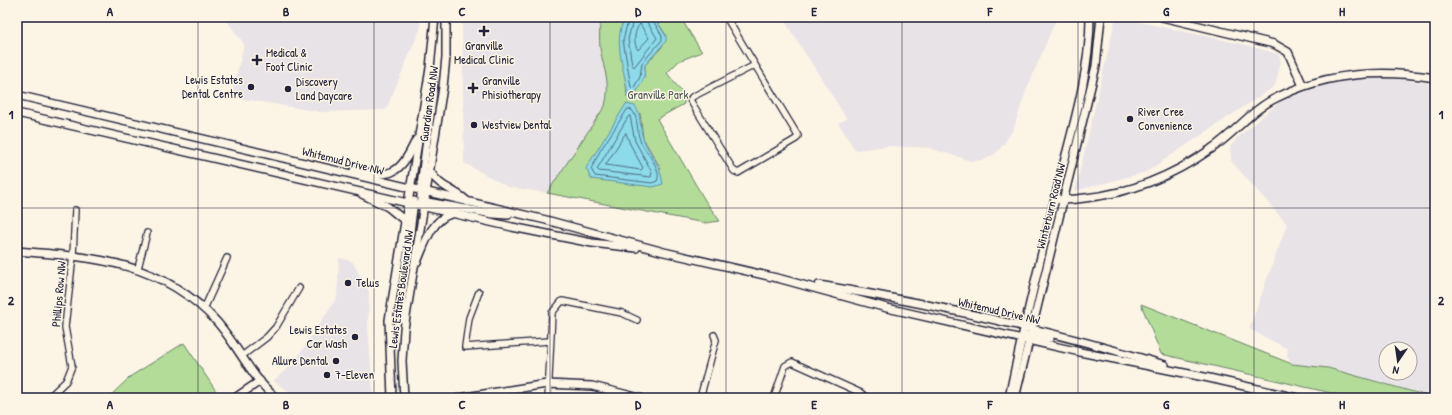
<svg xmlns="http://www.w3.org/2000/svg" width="1452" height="415" font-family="'Patrick Hand',sans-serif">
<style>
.built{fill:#e8e3e7;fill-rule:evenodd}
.green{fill:#b3dc98;stroke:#6a7f6a;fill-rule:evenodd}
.water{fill:#8cdaea;stroke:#6290a4}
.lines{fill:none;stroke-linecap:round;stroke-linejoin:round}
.shore{stroke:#4c6c81;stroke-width:1}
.minor-casing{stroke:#22223b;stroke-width:8}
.tertiary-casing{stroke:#22223b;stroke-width:10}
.secondary-casing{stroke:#22223b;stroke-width:10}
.minor{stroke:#fcf5e5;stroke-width:5.5}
.tertiary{stroke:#fcf5e5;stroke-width:7}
.secondary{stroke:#fcf5e5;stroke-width:7}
.grid{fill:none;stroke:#22223b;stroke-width:1;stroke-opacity:0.55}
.poi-dot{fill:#22223b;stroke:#fcf5e5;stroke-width:1.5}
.labels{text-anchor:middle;stroke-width:3;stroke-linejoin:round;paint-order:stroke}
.poi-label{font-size:12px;fill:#22223b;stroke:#fcf5e5;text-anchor:start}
.park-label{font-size:12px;fill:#4e5a57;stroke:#fcf5e5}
.street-label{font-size:12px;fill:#22223b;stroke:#fcf5e5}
.neatline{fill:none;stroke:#22223b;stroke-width:1.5}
.grid-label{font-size:13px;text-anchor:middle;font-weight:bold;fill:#22223b}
</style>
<rect width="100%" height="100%" fill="#fcf5e5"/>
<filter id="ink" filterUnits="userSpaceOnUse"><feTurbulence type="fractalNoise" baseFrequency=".025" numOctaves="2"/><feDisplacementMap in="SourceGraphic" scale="8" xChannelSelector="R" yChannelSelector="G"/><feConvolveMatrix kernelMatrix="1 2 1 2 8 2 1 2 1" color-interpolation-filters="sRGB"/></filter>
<g filter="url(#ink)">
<!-- built -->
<g class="built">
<polygon points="224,17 419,17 421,27 386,110 320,112 231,97 244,44"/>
<polygon points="462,17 600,17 600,48 606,71 608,91 605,106 547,193 508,187 464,163"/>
<polygon points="782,17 1057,17 1026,91 1013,130 1001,148 993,155 984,160 971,161 929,148 890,146 855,150 838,123 847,119"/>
<polygon points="1116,17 1242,44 1279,54 1281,62 1275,86 1146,172 1075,191"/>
<path d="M1361,78h27l47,6v313l-107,-29 -36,-4 -5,-9 1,-6 -39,-20 38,-105 -56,-63 -1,-14 7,-9 46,-39 29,-11zM1386,349h24v24h-24z"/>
<polygon points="339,258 352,261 369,292 368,327 373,393 370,398 298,398 273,381 293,364 337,297"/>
</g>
<!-- green -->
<g class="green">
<path d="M600,17h26l-4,5 5,75 17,-19 1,-13 17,-18 4,-12 -12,-18h26l22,35 -23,9 -12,12 17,22v9l-27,15 49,83 14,19 -15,2 -158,-30 58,-87c6,-25 -1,-34 -5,-58 -1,-10 0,-21 0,-31zM640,113l3,25 18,31 -70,10z"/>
<polygon points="1141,304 1292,364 1328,368 1435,398 1353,398 1161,354"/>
<polygon points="184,343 216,391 211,395 211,398 108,398 131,376"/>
</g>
<!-- water -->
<g class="water">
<path d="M626,17h28l12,19v5l-21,24 -1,13 -10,19h-7v-7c-3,-21 -15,-54 -1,-73z"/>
<path d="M626,104l9,2c7,10 4,21 8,32 7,19 17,24 20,46l-10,3 -62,-8 -5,-11z"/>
</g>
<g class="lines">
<!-- shore -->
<g class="shore">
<polyline points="629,17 623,40 631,87 633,89 640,77 642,63 662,40 662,36 651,17"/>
<polyline points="634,17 628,39 632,65 634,67 657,38 647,22 646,17"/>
<path d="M640,24l9,14 -11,12c-5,-6 -4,-20 2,-26z"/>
<path d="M628,109l4,1c7,9 4,20 8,30 4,11 23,29 17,41l-5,2 -57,-7 -4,-7 9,-18z"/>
<polygon points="630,116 635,141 652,172 651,177 599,171 597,169 628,117"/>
<polygon points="626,133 630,144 643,168 641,170 606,165"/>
</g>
<!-- minor casing -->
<g class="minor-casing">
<g id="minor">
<polyline points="726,17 798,136 796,139 738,173 734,171 690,100 692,97 755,65"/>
<polyline points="138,268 147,233"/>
<polyline points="479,292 469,318 465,347 550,341"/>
<polyline points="204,309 227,258"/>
<polyline points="242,356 267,337 276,327 299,288"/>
<polyline points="48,398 66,381 72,366 65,327 73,256 75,210"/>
<polyline points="548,398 552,313 562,301 622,313 637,320"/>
<polyline points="700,398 716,340 714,335"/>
<polyline points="774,398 785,366 792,362 861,393 867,398"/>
</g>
</g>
<!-- tertiary casing -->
<g class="tertiary-casing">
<g id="tertiary">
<polyline points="1162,17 1274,44 1288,52 1303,86"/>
<path d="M1055,199c11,2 20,0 30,-1 46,-5 89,-23 126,-49 24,-16 41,-40 67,-52 50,-25 103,-28 157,-19"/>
<path d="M17,251c76,6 145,10 200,71 21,24 34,55 59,76"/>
<polyline points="235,398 260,381"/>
<polyline points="459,398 547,384 592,386 640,398"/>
</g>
</g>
<!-- secondary casing -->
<g class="secondary-casing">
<g id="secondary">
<polyline points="17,95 546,220 664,252 781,279 887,308 1080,352 1209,378 1297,398"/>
<polyline points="17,113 512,227 592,243 636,248"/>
<path d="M354,170c37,8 45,6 62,-30"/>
<path d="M430,171c9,17 25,18 38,31"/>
<polyline points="362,194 388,207 404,220"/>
<polyline points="422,201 493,214 508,215"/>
<polyline points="423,206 421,201 421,186 433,92 432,76"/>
<path d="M417,262c8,-18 14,-42 34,-48"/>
<path d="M819,285c116,19 233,46 346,80"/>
<polyline points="403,319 401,303 414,201"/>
<polyline points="1027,335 1050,338"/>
<polyline points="392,398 389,320 430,68 435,17"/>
<polyline points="404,398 402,361 404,329 443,87 446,57 446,17"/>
<path d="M1009,398c15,-75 34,-149 52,-224 13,-51 29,-104 29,-157"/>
<polyline points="1015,398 1096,66 1101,17"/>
</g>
</g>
<!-- minor -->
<use href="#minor" class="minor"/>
<!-- tertiary -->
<use href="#tertiary" class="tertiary"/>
<!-- secondary -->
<use href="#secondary" class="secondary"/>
</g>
</g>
<!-- grid -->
<path class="grid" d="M198,17v381M374,17v381M550,17v381M726,17v381M902,17v381M1078,17v381M1254,17v381M17,208h1418"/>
<!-- markers -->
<g class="poi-dot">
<path d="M482 25h4v4h4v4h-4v4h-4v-4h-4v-4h4z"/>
<path d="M255 54h4v4h4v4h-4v4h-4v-4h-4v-4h4z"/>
<circle cx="251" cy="87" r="4"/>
<path d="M471 82h4v4h4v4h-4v4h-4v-4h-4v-4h4z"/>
<circle cx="288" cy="89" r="4"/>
<circle cx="1130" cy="119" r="4"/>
<circle cx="474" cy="125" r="4"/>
<circle cx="348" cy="283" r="4"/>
<circle cx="355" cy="337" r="4"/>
<circle cx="336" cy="361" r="4"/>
<circle cx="327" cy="375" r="4"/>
</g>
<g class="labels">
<!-- poi labels -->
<g class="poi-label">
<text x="484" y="50" text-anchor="middle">Granville<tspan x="484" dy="14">Medical Clinic</tspan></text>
<text x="266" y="57">Medical &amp;<tspan x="266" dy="14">Foot Clinic</tspan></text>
<text x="243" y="84" text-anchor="end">Lewis Estates<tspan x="243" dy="14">Dental Centre</tspan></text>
<text x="482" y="85">Granville<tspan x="482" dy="14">Phisiotherapy</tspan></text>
<text x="296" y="86">Discovery<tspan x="296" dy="14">Land Daycare</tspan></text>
<text x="1138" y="116">River Cree<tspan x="1138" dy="14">Convenience</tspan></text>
<text x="482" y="129">Westview Dental</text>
<text x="356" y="287">Telus</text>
<text x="347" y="334" text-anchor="end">Lewis Estates<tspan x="347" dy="14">Car Wash</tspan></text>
<text x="328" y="365" text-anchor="end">Allure Dental</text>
<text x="335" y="379">7-Eleven</text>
</g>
<!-- park labels -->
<g class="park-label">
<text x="658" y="99">Granville Park</text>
</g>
<!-- street labels -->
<g class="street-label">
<text transform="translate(429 104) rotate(-82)" y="4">Guardian Road NW</text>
<text transform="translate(343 161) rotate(14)" y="4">Whitemud Drive NW</text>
<text transform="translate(1051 206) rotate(-76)" y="4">Winterburn Road NW</text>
<text transform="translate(401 289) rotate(-82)" y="4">Lewis Estates Boulevard NW</text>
<text transform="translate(59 294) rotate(-85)" y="4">Phillips Row NW</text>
<text transform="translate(999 311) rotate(13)" y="4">Whitemud Drive NW</text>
</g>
</g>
<!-- margin -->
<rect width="1452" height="415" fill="none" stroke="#fcf5e5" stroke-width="44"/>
<!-- north arrow -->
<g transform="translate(1398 361) rotate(193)"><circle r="19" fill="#fcf5e5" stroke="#a5a1a1"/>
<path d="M0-3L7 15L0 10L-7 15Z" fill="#22223b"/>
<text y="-6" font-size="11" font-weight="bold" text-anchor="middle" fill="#22223b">N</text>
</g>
<rect x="22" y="22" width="1408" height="371" class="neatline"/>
<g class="grid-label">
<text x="110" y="16">A</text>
<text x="286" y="16">B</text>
<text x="462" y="16">C</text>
<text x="638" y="16">D</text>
<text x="814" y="16">E</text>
<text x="990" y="16">F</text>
<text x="1166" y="16">G</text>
<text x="1342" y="16">H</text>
<text x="11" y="119">1</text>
<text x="1441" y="119">1</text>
<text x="11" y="305">2</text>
<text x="1441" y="305">2</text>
<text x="110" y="409">A</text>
<text x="286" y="409">B</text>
<text x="462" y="409">C</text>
<text x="638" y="409">D</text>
<text x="814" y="409">E</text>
<text x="990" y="409">F</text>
<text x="1166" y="409">G</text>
<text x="1342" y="409">H</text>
</g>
</svg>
